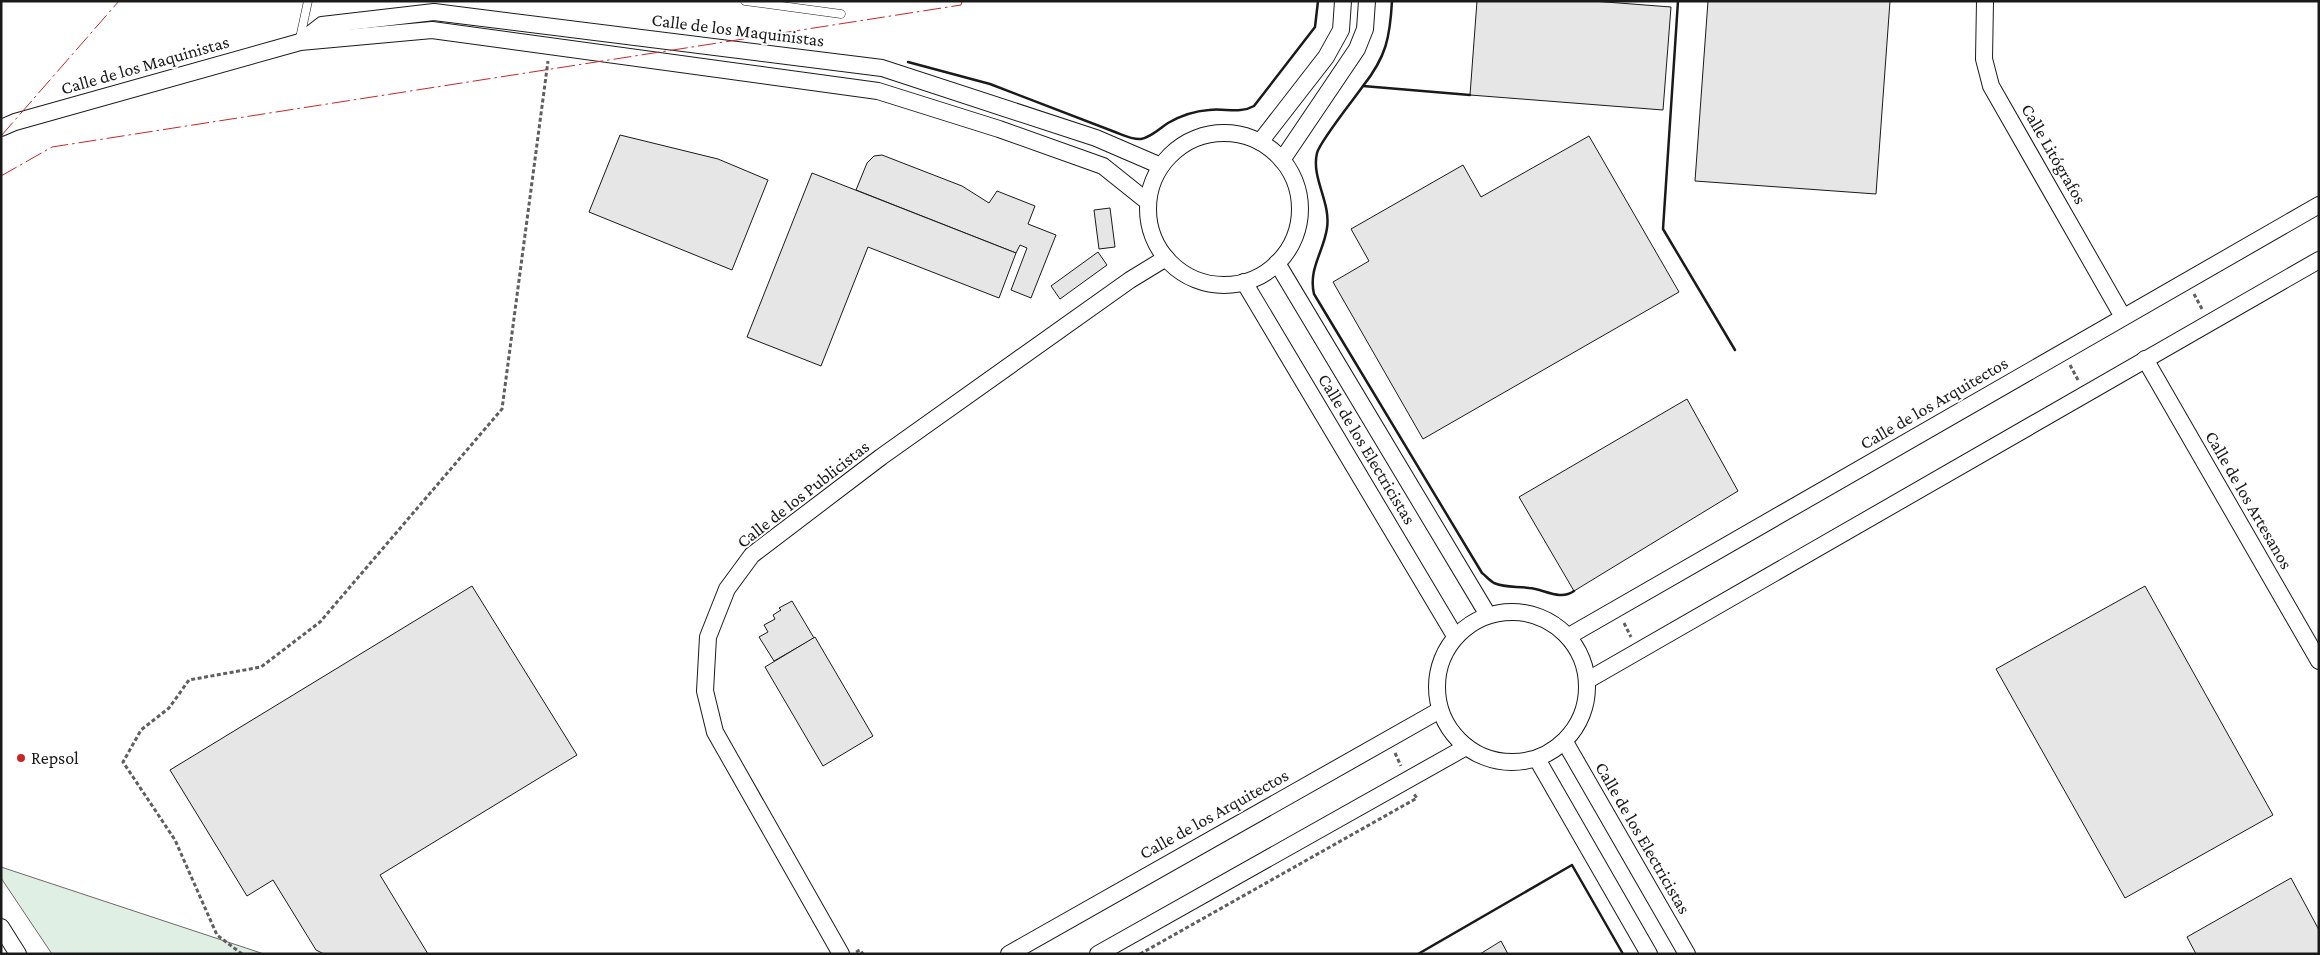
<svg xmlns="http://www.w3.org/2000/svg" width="2320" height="955" font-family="'Crimson Pro',serif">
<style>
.green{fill:#e0efe3;stroke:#6a6a6a}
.building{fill:#e6e6e6;stroke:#1a1a1a}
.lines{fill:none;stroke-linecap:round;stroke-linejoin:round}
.service-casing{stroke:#1a1a1a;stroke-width:9}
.minor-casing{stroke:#1a1a1a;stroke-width:18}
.path{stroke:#5f5f5f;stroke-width:3;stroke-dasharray:4 2.5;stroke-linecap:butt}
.service{stroke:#fff;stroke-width:8}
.minor{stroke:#fff;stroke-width:16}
.wall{stroke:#1a1a1a;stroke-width:2.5}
.power{stroke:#c62828;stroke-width:1;stroke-dasharray:18 4 2.5 4;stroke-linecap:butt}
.poi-dot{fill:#c62828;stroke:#fff;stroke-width:2}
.labels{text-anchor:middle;stroke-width:4;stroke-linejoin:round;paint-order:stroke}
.street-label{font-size:18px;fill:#1a1a1a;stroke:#fff}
.poi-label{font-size:18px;fill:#1a1a1a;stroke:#fff;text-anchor:start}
</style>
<rect width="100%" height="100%" fill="#fff"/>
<!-- green -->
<polygon class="green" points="1,867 264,954 52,954 1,878"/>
<!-- building -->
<g class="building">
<polygon points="1477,1 1593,1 1671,7 1663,110 1470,95"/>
<polygon points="1708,1 1890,1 1876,194 1695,181"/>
<polygon points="620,135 718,159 768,180 732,270 589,212"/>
<polygon points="1589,136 1679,292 1423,439 1333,282 1369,261 1351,229 1463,165 1481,197"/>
<polygon points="882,155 962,186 989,203 997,191 1035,206 1028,224 1056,235 1031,298 1011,290 1027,248 1020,245 1016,253 856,190 867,163 874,156"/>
<polygon points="812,173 1016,253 999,298 868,247 821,366 747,337"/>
<polygon points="1110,208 1115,247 1099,249 1094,210"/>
<polygon points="1098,252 1107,265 1060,299 1051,286"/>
<polygon points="1687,399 1738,491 1574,591 1519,497"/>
<polygon points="472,586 577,755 380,875 428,954 324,954 316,950 273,880 247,896 170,770"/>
<polygon points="2145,586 2273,815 2125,898 1996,669"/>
<polygon points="792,601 814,638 774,661 759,637 768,632 764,625 775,619 773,615 781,610 779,608"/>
<polygon points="815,637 873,736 823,766 765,667"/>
<polygon points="2291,878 2319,930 2319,954 2196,954 2187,937"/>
<polygon points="1501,941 1508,954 1480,954"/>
</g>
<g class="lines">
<!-- service casing -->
<g class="service-casing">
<g id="service">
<polyline points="745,1 841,14"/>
<polyline points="300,38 308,1"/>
</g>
</g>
<!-- minor casing -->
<g class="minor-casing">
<g id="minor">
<polyline points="1985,1 1984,59 1991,86 2123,317"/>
<polyline points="300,42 322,25 434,12 882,68 1096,138 1161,166"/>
<polyline points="1,128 15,122 300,42 432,30 878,91 999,129 1103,166 1148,202"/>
<circle cx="1224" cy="209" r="76"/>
<polyline points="1260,142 1326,57 1341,30 1343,1"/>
<polyline points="1282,160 1357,49 1365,29 1367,1"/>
<polyline points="1277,263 1488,615"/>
<polyline points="1244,282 1455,636"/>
<polyline points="2145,359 2319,661"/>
<circle cx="1512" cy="687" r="75"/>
<polyline points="1569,636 2319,205"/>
<polyline points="1588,680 2319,260"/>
<polyline points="1565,742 1687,954"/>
<polyline points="1537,759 1649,954"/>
<polyline points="1,927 18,954"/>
<polyline points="841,954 715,732 705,691 708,637 727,589 752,555 881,457 1130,280 1166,258"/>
<polyline points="1009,954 1440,710"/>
<polyline points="1098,954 1466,747"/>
</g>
</g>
<!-- path -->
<g class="path">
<polyline points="2194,294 2202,309"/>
<polyline points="2070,365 2078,380"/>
<polyline points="1624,623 1631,637"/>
<polyline points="1395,753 1401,766"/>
<polyline points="856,952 860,950 863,954"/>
<polyline points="242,954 217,935 175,840 123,762 141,730 169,708 189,680 261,667 320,622 502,409 548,61"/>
<polyline points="1140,954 1417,798 1414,794"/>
</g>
<!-- service -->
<use href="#service" class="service"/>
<!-- minor -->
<use href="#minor" class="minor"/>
<!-- wall -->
<g class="wall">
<path d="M1392,1c-2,37 -6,56 -29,85l107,9"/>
<polyline points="1678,1 1663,229 1735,350"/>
<path d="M908,62l82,22 125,48c8,3 18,8 26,7 11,-2 19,-11 27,-16 12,-7 27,-12 41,-13 16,-2 31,4 45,-4l61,-79 3,-26"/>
<path d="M1363,86c-9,13 -43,55 -46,67 -6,25 14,49 10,75 -3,23 -19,41 -13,66l168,279c4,3 8,8 12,10 12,5 23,3 35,5 15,1 31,13 45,3"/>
<polyline points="1418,954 1572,865 1623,954"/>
</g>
<!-- power -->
<g class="power">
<polyline points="1,136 119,1"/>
<polyline points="1,176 52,147 961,5 962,1"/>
</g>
</g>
<!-- markers -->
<circle class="poi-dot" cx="21" cy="758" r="5"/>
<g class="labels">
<!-- street labels -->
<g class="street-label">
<text transform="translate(738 30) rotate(7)" y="6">Calle de los Maquinistas</text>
<text transform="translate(145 65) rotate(-16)" y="6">Calle de los Maquinistas</text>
<text transform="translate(2054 154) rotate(60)" y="6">Calle Litógrafos</text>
<text transform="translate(1934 403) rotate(-30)" y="6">Calle de los Arquitectos</text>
<text transform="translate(1367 449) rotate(59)" y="6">Calle de los Electricistas</text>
<text transform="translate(803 494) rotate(-38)" y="6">Calle de los Publicistas</text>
<text transform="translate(2249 500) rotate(60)" y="6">Calle de los Artesanos</text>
<text transform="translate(1214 814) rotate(-29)" y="6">Calle de los Arquitectos</text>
<text transform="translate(1643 838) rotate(60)" y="6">Calle de los Electricistas</text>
</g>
<!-- poi labels -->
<g class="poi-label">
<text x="31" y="764">Repsol</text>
</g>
</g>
<!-- border -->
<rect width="2320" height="955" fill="none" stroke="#1a1a1a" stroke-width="5"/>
</svg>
